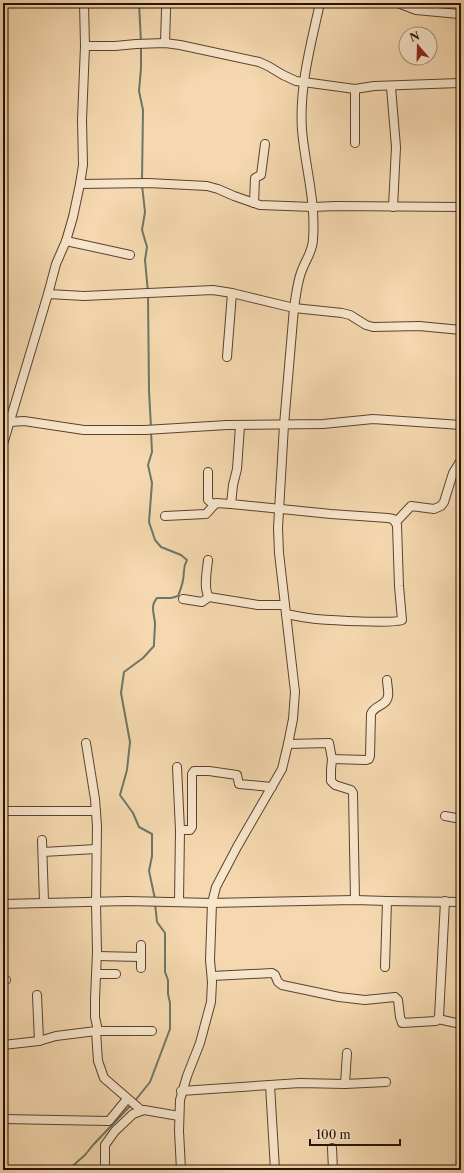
<svg xmlns="http://www.w3.org/2000/svg" width="464" height="1173" font-family="'Libre Caslon Text',serif">
<style>
.lines{fill:none;stroke-linecap:round;stroke-linejoin:round}
.stream{stroke:#6e7666;stroke-width:2}
.minor-casing{stroke:#5a4230;stroke-width:10}
.minor{stroke:#f8e6cb;stroke-width:8}
</style>
<rect width="100%" height="100%" fill="#f5d8af"/>
<filter id="stains"><feTurbulence type="fractalNoise" baseFrequency=".005" numOctaves="4"/><feColorMatrix values="0 0 0 0 .2 0 0 0 0 .09 0 0 0 0 .02 0 0 0 .5 -.17"/></filter>
<radialGradient id="worn" r=".72"><stop offset=".6" stop-color="#630" stop-opacity="0"/><stop offset="1" stop-color="#630" stop-opacity=".3"/></radialGradient>
<g class="lines">
<!-- stream -->
<g class="stream">
<polyline points="139,3 141,42"/>
<polyline points="141,46 141,68 139,91 143,110 142,181"/>
<polyline points="142,185 145,212 142,230 147,247 145,260 148,292"/>
<polyline points="148,296 149,391 151,427"/>
<path d="M151,432l1,20 -4,13 4,18 -3,39 6,18 6,7 20,8 6,5c-5,9 -2,11 -4,20 -1,6 -3,11 -5,16l-7,2h-14c-7,8 -3,15 -2,25 0,7 -1,15 -1,23l-11,12 -19,14 -3,21 9,49 -3,28 -7,25 13,18 6,14 13,7v22l-3,15 6,28"/>
<polyline points="134,1102 150,1082 170,1029 170,1003 168,994 168,980 165,972 165,933 157,922 155,903"/>
<polyline points="68,1170 85,1155 93,1145 131,1105"/>
</g>
<!-- minor casing -->
<g class="minor-casing">
<g id="minor">
<polyline points="398,3 416,10 459,14"/>
<polyline points="165,43 166,10"/>
<polyline points="85,46 115,46 136,44 165,43 180,45 259,62 268,66 283,75 296,81 355,89 374,86 460,83"/>
<polyline points="391,87 396,147 393,207"/>
<polyline points="355,143 355,89"/>
<polyline points="80,184 148,183 207,186 218,189 234,196 260,205 313,207 336,206 461,207"/>
<polyline points="254,203 255,178 261,175 265,144"/>
<polyline points="66,241 130,255"/>
<polyline points="48,294 84,296 213,290 232,293 294,308 342,313 350,315 366,325 373,327 419,326 461,330"/>
<polyline points="227,357 232,293"/>
<polyline points="10,422 24,421 84,430 145,430 227,425 323,424 373,419 461,425"/>
<path d="M240,426l-3,43 -4,16 -2,19 100,10 57,4 5,1 4,6 2,61 3,34c-7,4 -74,0 -86,-1 -10,-1 -20,-3 -30,-5"/>
<polyline points="3,444 48,294 56,264 66,241 73,217 80,184 83,165 82,120 85,46 84,3"/>
<polyline points="208,472 208,500 214,505"/>
<polyline points="165,516 206,514 216,503 231,504"/>
<polyline points="396,522 411,506 434,509 441,506 444,502 453,473 461,460"/>
<path d="M208,560c-1,11 -5,29 1,37l49,8h26"/>
<polyline points="183,599 202,602 209,597"/>
<polyline points="86,743 95,799 97,826 96,903 97,952 95,999 95,1017 98,1031"/>
<polyline points="288,744 329,743 332,759 331,770 331,781 335,785 351,790 353,793 355,900"/>
<path d="M332,759l34,1 3,-1 1,-3 1,-42c3,-9 16,-8 17,-18 1,-5 -1,-11 -1,-16"/>
<polyline points="177,767 180,830 179,902"/>
<polyline points="3,811 96,811"/>
<polyline points="445,816 461,819"/>
<polyline points="180,830 190,830 192,827 192,774 194,771 209,771 237,775 239,784 272,787"/>
<polyline points="42,840 44,902"/>
<polyline points="43,852 96,849"/>
<polyline points="3,904 127,901 212,903 355,900 387,901 461,902"/>
<polyline points="97,956 141,957"/>
<polyline points="385,967 387,901"/>
<polyline points="141,968 141,945"/>
<polyline points="96,974 116,974"/>
<polyline points="212,976 272,973 275,975 278,982 282,985 339,997 365,1000 395,997 398,1000 400,1017 402,1023 436,1021 439,1017 445,901"/>
<polyline points="3,980 6,980"/>
<polyline points="37,995 39,1041"/>
<polyline points="438,1019 461,1024"/>
<polyline points="96,1031 98,1061 104,1078 141,1110"/>
<polyline points="3,1045 39,1041 56,1036 96,1031 152,1031"/>
<polyline points="345,1084 347,1053"/>
<polyline points="270,1085 275,1170"/>
<polyline points="181,1091 300,1083 345,1084 386,1082"/>
<polyline points="3,1119 109,1121 127,1099"/>
<polyline points="332,1148 333,1170"/>
<polyline points="105,1170 105,1145 115,1131 133,1114 144,1110 179,1116"/>
<path d="M181,1170l-2,-39 1,-31 7,-24 13,-33 11,-41 1,-20 -2,-22 2,-57 4,-16 21,-40 45,-78 6,-25 5,-25 2,-27 -16,-139 -1,-25 6,-103 10,-117c2,-12 3,-26 8,-38 4,-11 11,-19 11,-31 3,-38 -8,-73 -11,-109 -3,-43 9,-86 18,-127"/>
</g>
</g>
<!-- minor -->
<use href="#minor" class="minor"/>
</g>
<!-- margin -->
<rect width="464" height="1173" fill="none" stroke="#f5d8af" stroke-width="16"/>
<rect x="4" y="4" width="456" height="1165" fill="none" stroke="#271005" stroke-width="2"/>
<rect x="8" y="8" width="448" height="1157" fill="none" stroke="#271005"/>
<!-- north arrow -->
<g transform="translate(418 46) rotate(340)"><circle r="19" fill="#f8e6cb" stroke="#a4907c"/>
<path d="M0-3L7 15L0 10L-7 15Z" fill="#8f2418"/>
<text y="-6" font-size="11" font-weight="bold" text-anchor="middle" fill="#271005">N</text>
</g>
<!-- scale -->
<path d="M310 1139v6h90v-6" fill="none" stroke="#271005" stroke-width="2"/>
<text x="316" y="1139" font-size="12" fill="#271005" stroke="#f8e6cb" stroke-width="3" paint-order="stroke">100 m</text>
<rect width="100%" height="100%" filter="url(#stains)"/>
<rect width="100%" height="100%" fill="url(#worn)"/>
</svg>
